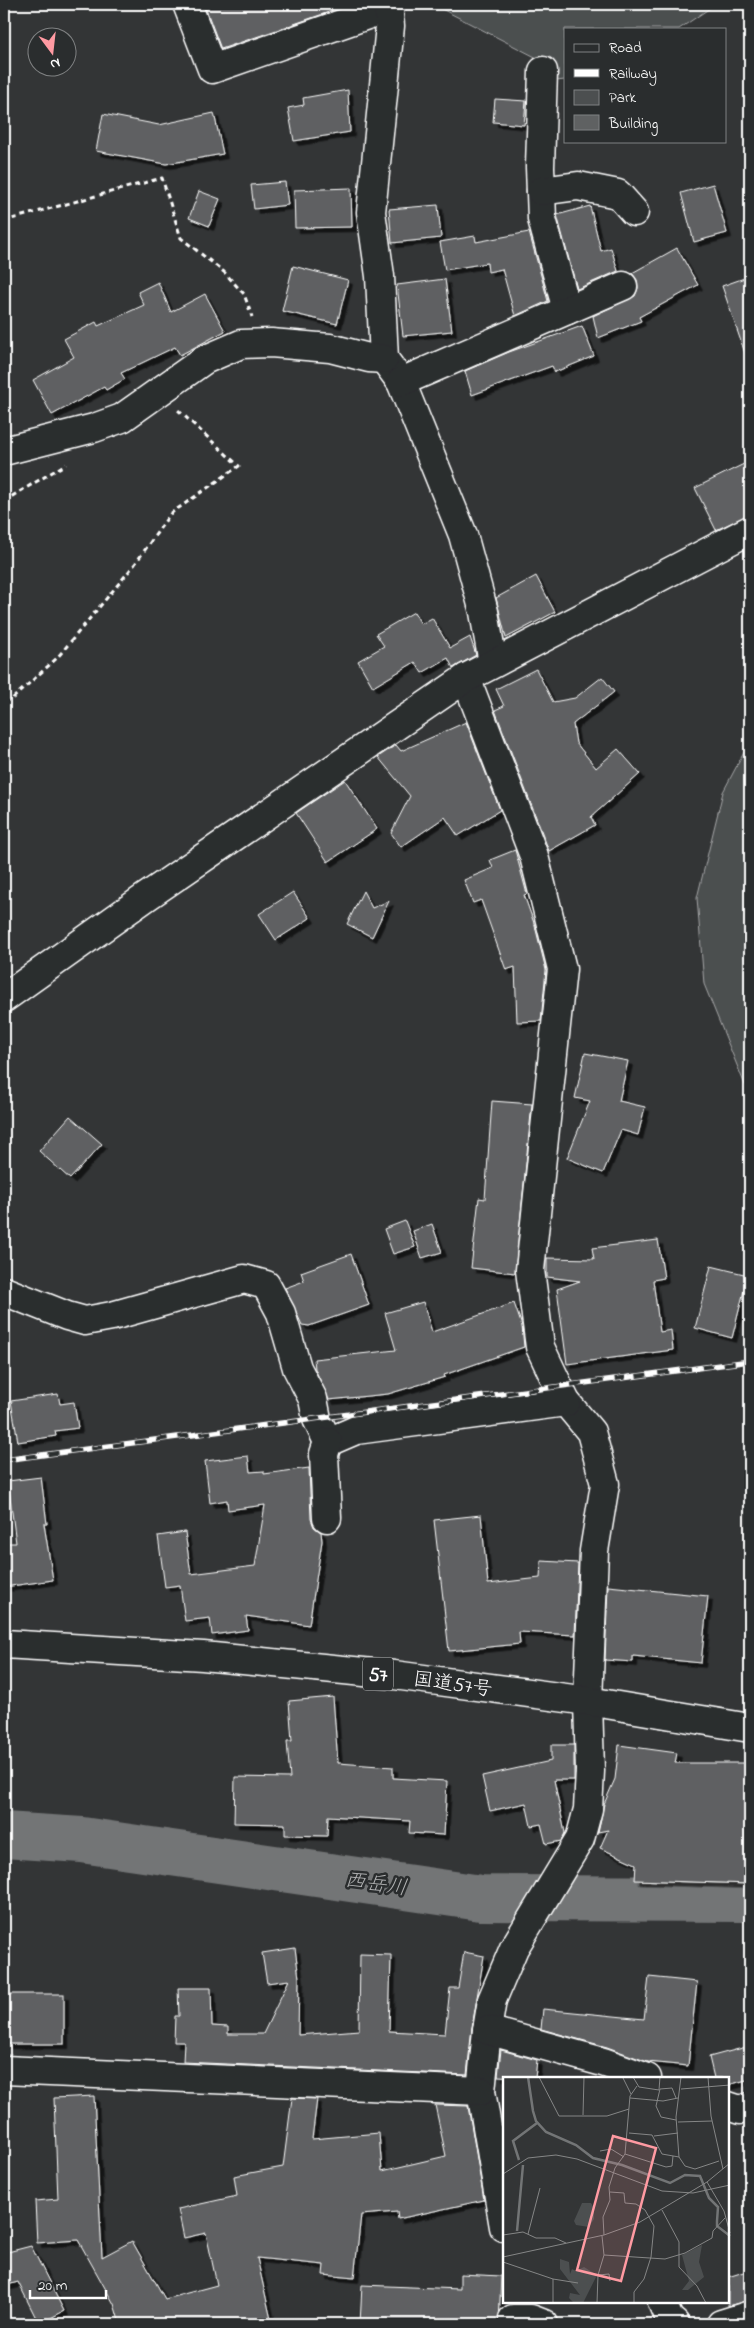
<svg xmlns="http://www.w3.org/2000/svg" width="754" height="2328" font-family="'Indie Flower','Klee One',sans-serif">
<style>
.green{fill:#4c4f50;stroke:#a6a7a8}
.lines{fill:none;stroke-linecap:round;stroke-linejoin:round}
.river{stroke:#737576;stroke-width:46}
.building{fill:#5f6162;stroke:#fff;filter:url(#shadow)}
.minor-casing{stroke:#fff;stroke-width:31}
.highway-casing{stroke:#fff;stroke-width:31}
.path{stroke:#fff;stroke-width:3;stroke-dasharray:5 4;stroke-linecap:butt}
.minor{stroke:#2a2d2e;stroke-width:28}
.highway{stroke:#2a2d2e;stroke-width:28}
.rail-casing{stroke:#fff;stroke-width:5.5}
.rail{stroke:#2a2d2e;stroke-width:4;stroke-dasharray:11;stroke-linecap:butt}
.labels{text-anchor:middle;stroke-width:5;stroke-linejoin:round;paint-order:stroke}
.shield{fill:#2a2d2e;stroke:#bfc0c0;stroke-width:1}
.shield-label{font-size:19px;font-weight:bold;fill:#fff}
.street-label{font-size:20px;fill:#fff;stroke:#2a2d2e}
.water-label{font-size:21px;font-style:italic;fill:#b2b3b4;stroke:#2a2d2e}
.inset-river{fill:none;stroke:#737576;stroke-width:2.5}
.inset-road{fill:none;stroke:#858686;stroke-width:1}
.view{fill:#ff9aa2;fill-opacity:0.15;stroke:#ff9aa2;stroke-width:2.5}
.inset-edge{fill:none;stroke:#fff;stroke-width:2.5}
</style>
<defs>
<filter id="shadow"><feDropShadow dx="4.5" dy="4.5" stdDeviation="0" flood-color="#0009"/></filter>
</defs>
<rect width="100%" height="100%" fill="#333536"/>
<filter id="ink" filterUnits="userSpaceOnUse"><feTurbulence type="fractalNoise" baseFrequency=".02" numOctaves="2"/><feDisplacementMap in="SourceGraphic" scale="10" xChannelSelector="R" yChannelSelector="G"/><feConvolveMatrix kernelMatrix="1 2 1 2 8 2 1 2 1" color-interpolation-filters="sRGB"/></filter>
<g filter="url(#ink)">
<!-- green -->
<g class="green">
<polygon points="432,4 716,4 679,29 565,29 565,80 556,81 545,62"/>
<polygon points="750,741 750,1089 745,1085 704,984 697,898 723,792"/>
</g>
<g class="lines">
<!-- river -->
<polyline class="river" points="4,1835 82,1840 481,1898 750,1899"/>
</g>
<!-- building -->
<g class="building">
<polygon points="204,4 329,4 332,11 221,49"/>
<polygon points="348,90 350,132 294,141 288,108 304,105 303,98"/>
<polygon points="495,99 526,101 524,125 493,122"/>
<polygon points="214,113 223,154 166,164 96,151 103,114 159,125"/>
<polygon points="285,182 288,205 254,209 251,185"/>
<polygon points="713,184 727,233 694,242 681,193"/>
<polygon points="351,188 352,227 295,228 294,190"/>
<polygon points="199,191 220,199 209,226 189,218"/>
<polygon points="438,205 441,238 392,243 389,209"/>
<polygon points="590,206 601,251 611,248 618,271 577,289 557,215"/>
<polygon points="529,232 548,301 515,316 502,269 488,272 487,263 445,270 440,242 475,236 476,242"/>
<polygon points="677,248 698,285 639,317 641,321 598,338 593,316 635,296 638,288 637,280 632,273"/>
<polygon points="293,266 348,280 337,324 282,311"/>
<polygon points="750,276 750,359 747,359 722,286"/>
<polygon points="445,279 452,331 403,336 397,285"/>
<polygon points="158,282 171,312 205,294 225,331 180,355 175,347 121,373 125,379 106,390 104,387 52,415 33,380 74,357 64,339 96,322 98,326 144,305 138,292"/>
<polygon points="582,326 594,356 555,372 552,366 472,395 465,371 509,352"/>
<polygon points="750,461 750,514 716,530 695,488"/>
<polygon points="536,576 555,612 506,638 496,598"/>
<polygon points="414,612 421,624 432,618 450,648 470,637 476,655 453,668 448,658 422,673 415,662 373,687 358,661 384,646 376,634"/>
<polygon points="536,669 553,702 575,698 602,677 614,692 573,724 576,743 596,768 618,749 640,774 591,817 595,825 549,851 495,710 504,706 496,689"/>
<polygon points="466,722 500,810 458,836 445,817 401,847 391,833 410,796 378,757 396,745 401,751"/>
<polygon points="345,780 377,829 328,862 296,813"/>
<polygon points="515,850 527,894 524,895 535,926 546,970 541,1021 517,1022 515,967 506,970 481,900 473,903 464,880 493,868 490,860"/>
<polygon points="363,891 372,908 389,901 372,937 347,924"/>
<polygon points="293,892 310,918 276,940 259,914"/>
<polygon points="585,1053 628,1061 619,1101 645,1107 638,1135 621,1130 603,1173 567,1158 590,1101 575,1098"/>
<polygon points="492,1101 532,1104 515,1273 471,1268 479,1198 485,1199"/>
<polygon points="70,1116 102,1144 70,1179 39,1151"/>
<polygon points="405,1221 415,1247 393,1254 384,1229"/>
<polygon points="432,1224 442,1252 422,1258 413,1231"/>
<polygon points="658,1240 664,1278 653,1280 660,1332 671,1330 673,1350 567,1364 557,1289 580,1281 547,1277 547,1258 594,1259 592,1248"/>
<polygon points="351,1254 369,1305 309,1326 302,1325 285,1288 304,1281 301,1272"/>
<polygon points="711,1266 748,1275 732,1338 695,1328"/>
<polygon points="423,1302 432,1332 514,1303 522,1326 524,1347 444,1375 445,1377 388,1394 329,1400 315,1369 314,1359 396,1350 385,1313"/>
<polygon points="58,1394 60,1404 74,1402 78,1428 55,1431 56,1436 18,1442 11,1401"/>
<polygon points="248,1456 250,1472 264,1471 264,1474 309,1468 311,1519 314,1527 321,1532 322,1541 309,1625 246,1616 248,1630 212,1635 210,1618 185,1621 180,1585 165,1587 158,1536 185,1532 191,1574 255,1566 265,1505 228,1510 227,1500 210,1503 205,1461"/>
<polygon points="41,1477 47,1524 44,1524 53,1580 4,1587 4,1543 16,1543 8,1481"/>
<polygon points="481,1515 488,1584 540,1578 541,1561 578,1563 575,1635 519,1632 520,1644 449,1651 434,1520"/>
<polygon points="608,1586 708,1596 701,1663 633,1656 633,1662 605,1660"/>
<polygon points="333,1697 338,1763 393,1767 393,1778 447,1781 444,1835 409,1833 410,1821 328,1816 327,1836 285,1835 285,1824 234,1823 235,1777 290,1778 287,1741 292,1741 289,1701"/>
<polygon points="551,1745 574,1745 574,1780 554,1780 565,1833 561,1841 546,1844 541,1824 531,1826 526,1803 490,1811 482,1776 551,1761"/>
<polygon points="619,1745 677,1753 675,1763 750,1763 750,1884 635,1880 636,1864 600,1848 608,1830 598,1832 604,1804 615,1779"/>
<polygon points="295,1948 299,1978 298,2035 359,2030 360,1954 391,1955 389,2031 445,2034 450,1988 458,1988 464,1952 484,1956 472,2027 467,2075 183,2062 184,2042 174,2042 175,2016 179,2016 178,1988 211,1988 212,2026 228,2027 228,2034 263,2034 289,1980 267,1983 262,1953"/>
<polygon points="649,1977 697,1982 688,2066 648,2062 607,2047 541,2029 543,2009 644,2019"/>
<rect x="5" y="1994" width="59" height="50"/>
<polygon points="750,2046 750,2079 728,2085 728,2078 714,2078 709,2057"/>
<polygon points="501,2050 537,2060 535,2078 498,2076"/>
<polygon points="94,2096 102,2257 132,2241 165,2299 217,2285 206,2233 184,2238 178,2209 237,2196 234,2176 283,2167 292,2098 317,2099 312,2139 379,2133 382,2171 446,2156 435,2105 468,2106 484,2200 398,2219 397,2212 361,2215 354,2278 323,2275 324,2265 257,2258 272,2324 120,2324 114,2304 78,2240 37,2243 35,2201 58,2199 54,2098"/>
<polygon points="31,2246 64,2311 39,2324 18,2282 4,2286 4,2253"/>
<polygon points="750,2270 750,2300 728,2306 728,2277"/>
<polygon points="460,2274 501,2276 499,2324 360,2324 362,2285 460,2289"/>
</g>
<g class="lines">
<!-- minor casing -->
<g class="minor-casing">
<g id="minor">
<polyline points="187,4 212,69 390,7"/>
<polyline points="388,4 390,26 371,212 380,276 384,359 401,382 463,535 484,612 493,663"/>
<polyline points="543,71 540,167 542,219 567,310"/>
<polyline points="541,191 578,186 618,194 634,212"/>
<polyline points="401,382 623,286"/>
<polyline points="4,451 94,428 122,418 204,360 241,344 271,343 330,348 369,358 384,359"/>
<polyline points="466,678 534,856 562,969 530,1270 540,1347 566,1402 591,1432 605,1484 594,1551 588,1701 590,1771 588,1809 580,1839 514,1948 492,2000 487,2030 481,2091 504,2227"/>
<polyline points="4,998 146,897 466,678 750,530"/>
<polyline points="4,1291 67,1316 85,1321 112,1316 244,1279 266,1285 281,1313 297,1368 313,1399 317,1419 328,1442 356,1430 566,1402"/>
<polyline points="327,1518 324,1454 328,1442"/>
<polyline points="487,2030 603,2062 647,2078"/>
<polyline points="4,2070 481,2091"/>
<polyline points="728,2106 740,2110 750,2107"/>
<polyline points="662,2302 669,2319 675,2324"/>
<polyline points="513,2319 531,2319 544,2324"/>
<polyline points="721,2324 750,2315"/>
</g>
</g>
<!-- highway casing -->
<g class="highway-casing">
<polyline id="highway" points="4,1644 203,1656 394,1675 588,1701 750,1728"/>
</g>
<!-- path -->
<g class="path">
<polyline points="4,221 162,178 181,238 224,272 244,294 252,317"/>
<polyline points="4,501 66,464"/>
<polyline points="4,701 12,699 57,658 135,564 170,514 239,466 178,410"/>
</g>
<!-- minor -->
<use href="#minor" class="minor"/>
<!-- highway -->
<use href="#highway" class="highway"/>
<!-- rail casing -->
<g class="rail-casing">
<polyline id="rail" points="4,1460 750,1361"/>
</g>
<!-- rail -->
<use href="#rail" class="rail"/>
</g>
</g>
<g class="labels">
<!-- shield labels -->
<rect class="shield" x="363" y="1657.5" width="30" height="33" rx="4"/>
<g class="shield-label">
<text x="378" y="1681">57</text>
</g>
<!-- street labels -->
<g class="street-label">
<text transform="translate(453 1683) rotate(8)" y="7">国道57号</text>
</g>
<!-- water labels -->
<g class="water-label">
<text transform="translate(376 1883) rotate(8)" y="7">西岳川</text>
</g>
</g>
<!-- overview -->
<g transform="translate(503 2077)">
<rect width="226" height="226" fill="#333536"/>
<path d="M79,126h9l3,5v11l-5,8 -13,-2 -2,-4zM199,168l-3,17 5,15 -16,13h-6l7,-9 -7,-26zM57,182l9,3 1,12 2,-5 4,2 8,-4 13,8 -14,28h-9l-5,-5 1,-5 10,2 -20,-26z" fill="#4c4f50"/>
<path class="inset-river" d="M25,0l5,34 3,10 10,11 30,13 17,13 29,7 48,18 15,-8 15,1 9,22 9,9 -1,14M16,83l-6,-19 24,-18M214,144v5l13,10M14,154l6,-66"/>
<path class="inset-road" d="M36,0l20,39h48l22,-7M130,0l6,10 20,3 1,-13M178,0l-5,40 3,40 6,9 10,3 24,-8M205,0l3,39 12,53M120,1l8,16M178,12l49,-4M127,21l33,3 15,-3M80,38l1,-38M173,43l-15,-3 -5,-11 4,-17 12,-1 4,10M175,45l34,-1M126,56l23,2 10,19 17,3M151,59l24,-3M97,74l11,-2 13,8M122,77l41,13 6,-1 1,-10M0,97l25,-16 28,-3 21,4 85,32 31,2 37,-8M204,105l17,29 6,22M107,115l14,1 1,10 11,1 9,6 9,16 -3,31 -7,22 -10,13v11M159,133l17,32v25l18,19 9,17M25,157l12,-46M0,158l20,-3 13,6h19l11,5M101,158l-1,-18 7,-17 -1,-13 6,-19 10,-14 5,-58 7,-10M101,178l61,4 20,-6 27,-15 1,-7 12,-13M0,180l101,-22 36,-13 67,-40 23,-19M0,185l50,17 25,4M95,198l11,-1 1,7M50,226v-24M94,226l1,-28 6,-20 -2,-19"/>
<path class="view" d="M110,59l43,12 -35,133 -44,-11z"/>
<rect width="226" height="226" class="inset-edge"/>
</g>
<!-- margin -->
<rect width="754" height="2328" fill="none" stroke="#2a2d2e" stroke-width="20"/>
<rect x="10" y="10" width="734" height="2308" fill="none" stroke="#fff" stroke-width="2" filter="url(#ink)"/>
<!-- legend -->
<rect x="564" y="28" width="162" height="115" fill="#2a2d2e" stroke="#7f8182"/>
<rect x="574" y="44" width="25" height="8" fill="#2a2d2e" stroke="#7f8182"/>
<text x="609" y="52" font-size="15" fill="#ffffff">Road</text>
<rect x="574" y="69" width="25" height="8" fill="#ffffff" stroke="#7f8182"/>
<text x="609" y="78" font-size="15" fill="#ffffff">Railway</text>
<rect x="574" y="90" width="25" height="15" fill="#4c4f50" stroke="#7f8182"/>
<text x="609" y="102" font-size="15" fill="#ffffff">Park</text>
<rect x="574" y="115" width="25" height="15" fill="#5f6162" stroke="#7f8182"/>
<text x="609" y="128" font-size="15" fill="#ffffff">Building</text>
<!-- north arrow -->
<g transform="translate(52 52) rotate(165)"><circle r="24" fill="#2a2d2e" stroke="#7f8182"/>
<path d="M0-4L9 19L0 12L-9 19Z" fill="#ff9aa2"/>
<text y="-8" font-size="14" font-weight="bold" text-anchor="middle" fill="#ffffff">N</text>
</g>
<!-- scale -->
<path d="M30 2290v8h76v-8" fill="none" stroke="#ffffff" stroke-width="2.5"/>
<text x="38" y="2290" font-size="15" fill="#ffffff" stroke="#2a2d2e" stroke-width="4" paint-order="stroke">20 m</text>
</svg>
